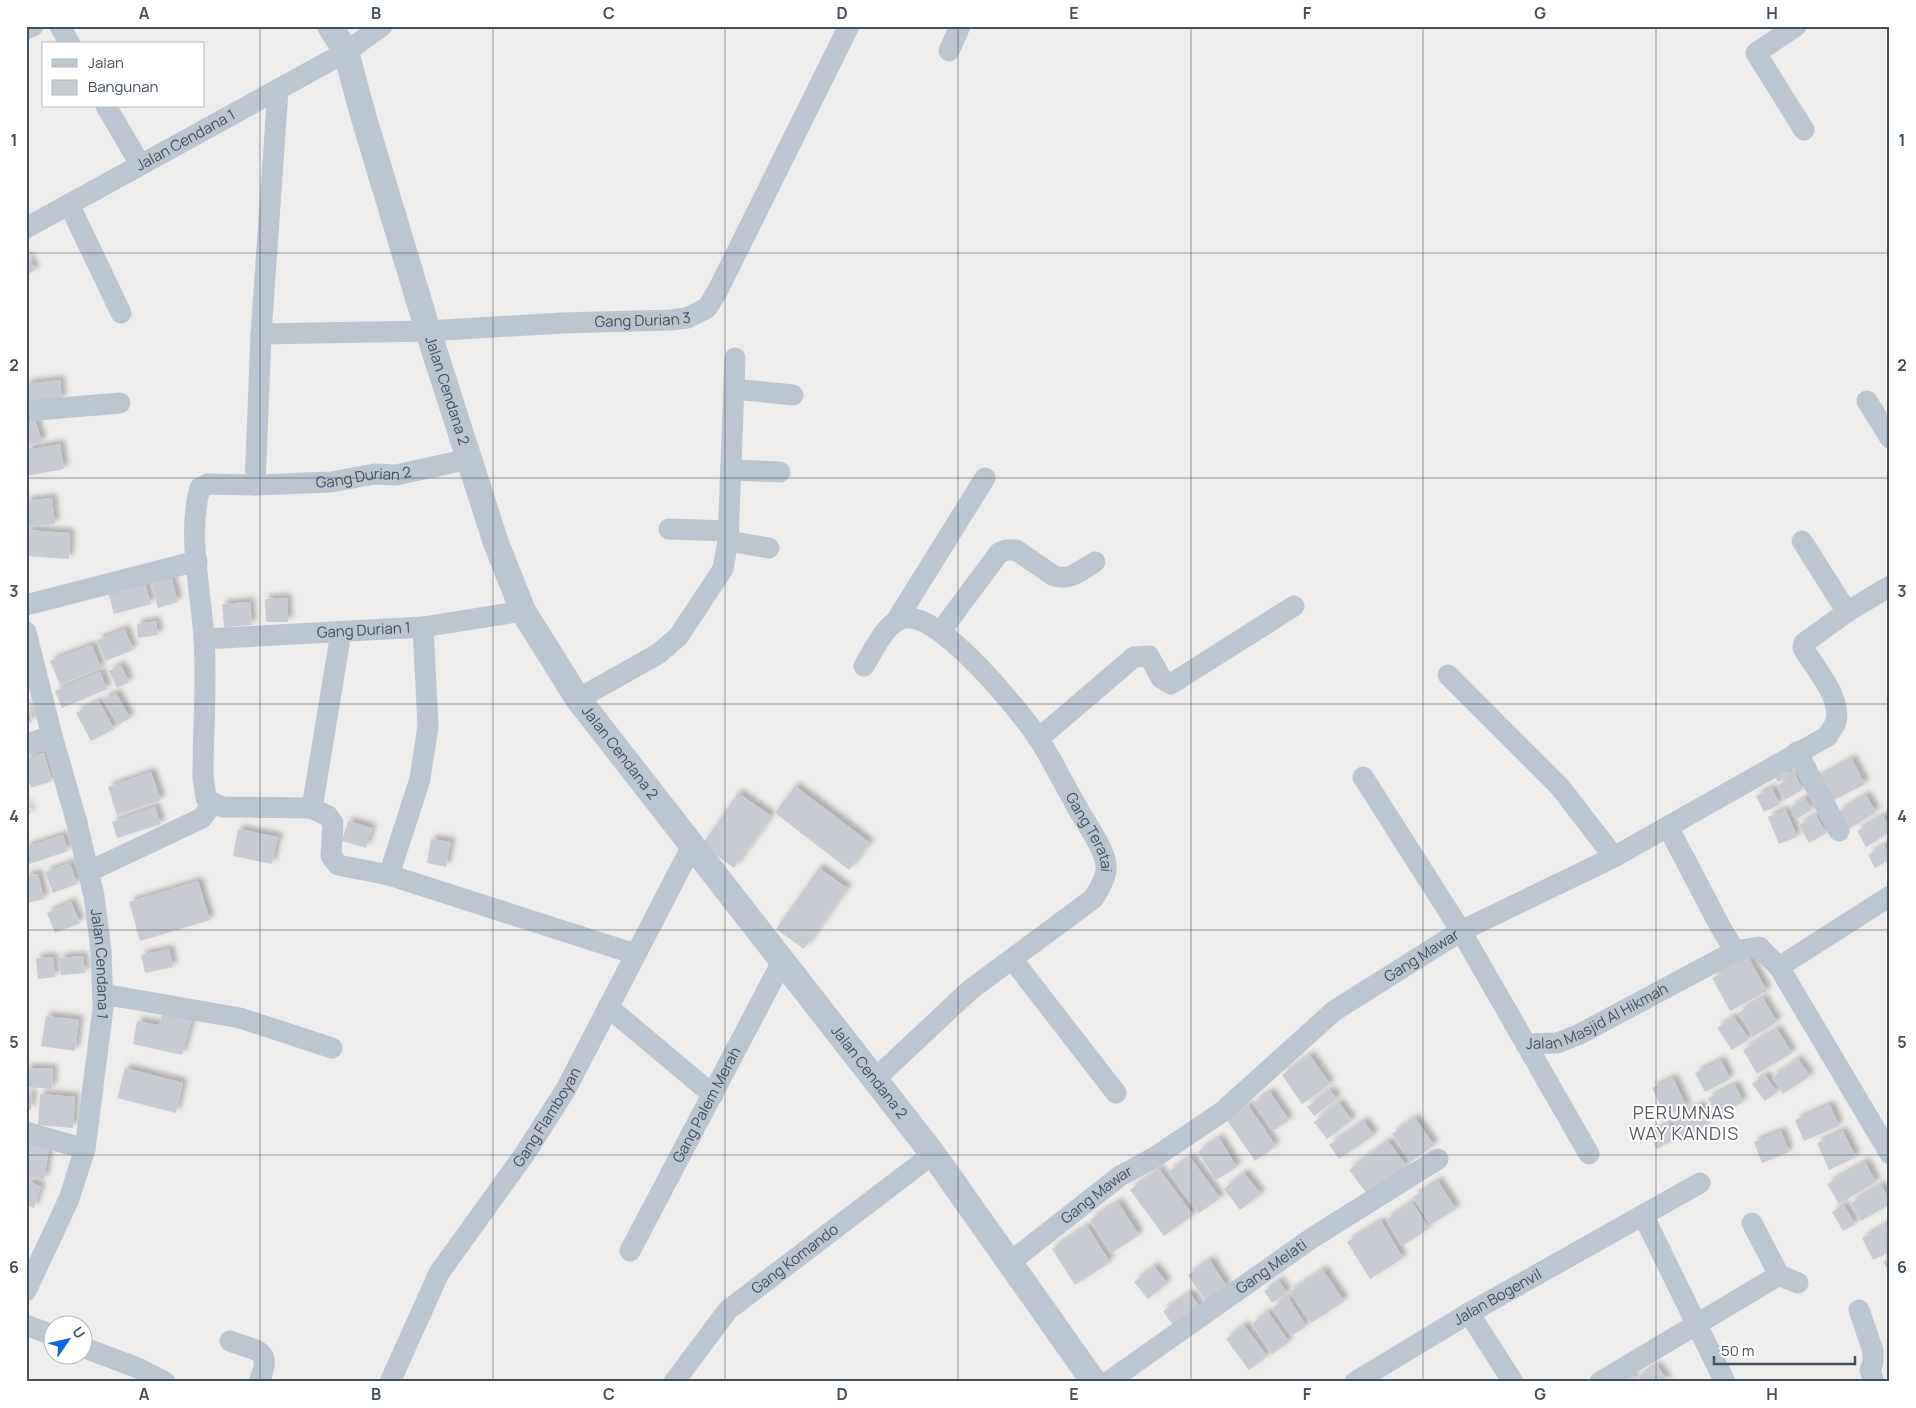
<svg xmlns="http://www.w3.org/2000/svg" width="1916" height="1408" font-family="Manrope,sans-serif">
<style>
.building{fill:#c8cbd2;filter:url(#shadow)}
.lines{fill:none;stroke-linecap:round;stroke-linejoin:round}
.minor{stroke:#bbc6d0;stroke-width:21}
.tertiary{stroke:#bbc6d0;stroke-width:26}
.grid{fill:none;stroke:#434f5b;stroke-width:1;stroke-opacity:0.55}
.labels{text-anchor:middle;stroke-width:4;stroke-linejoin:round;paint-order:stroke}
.street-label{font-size:15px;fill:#434f5b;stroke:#fff}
.quarter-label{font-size:18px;letter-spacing:1px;fill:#585c62;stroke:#fff}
.neatline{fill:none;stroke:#434f5b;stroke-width:2}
.grid-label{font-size:16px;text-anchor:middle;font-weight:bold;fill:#434f5b}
</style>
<defs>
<filter id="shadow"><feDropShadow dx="4.5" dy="-4.5" stdDeviation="2.5" flood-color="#0004"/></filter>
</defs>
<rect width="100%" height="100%" fill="#efecec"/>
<!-- building -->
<g class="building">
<polygon points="26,254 35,270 26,275"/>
<polygon points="60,380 62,400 28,404 26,384"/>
<polygon points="33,414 42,442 26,446 26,416"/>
<polygon points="60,444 64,469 26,476 26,450"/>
<polygon points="52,498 55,524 26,527 26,501"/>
<polygon points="26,530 70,533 69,559 26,556"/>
<polygon points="171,577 178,602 158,608 151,582"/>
<polygon points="144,579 151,604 114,614 107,589"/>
<polygon points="287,598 288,622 266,622 265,599"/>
<polygon points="250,602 252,625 224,627 222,604"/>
<polygon points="156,621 158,635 138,638 137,624"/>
<polygon points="125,629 133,650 105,661 97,640"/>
<polygon points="92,645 101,668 60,685 50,661"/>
<polygon points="121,665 129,682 117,688 109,671"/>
<polygon points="100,672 107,689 62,708 55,691"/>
<polygon points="116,693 130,718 118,725 103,700"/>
<polygon points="26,699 32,722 26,723"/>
<polygon points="99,701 114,729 91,741 76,713"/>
<polygon points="44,753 52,781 31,788 26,772 26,758"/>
<polygon points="1852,759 1865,784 1828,803 1815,779"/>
<polygon points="1782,763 1790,775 1778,782 1770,771"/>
<polygon points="151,772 161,800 117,815 108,787"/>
<polygon points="1795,775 1803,789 1785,800 1777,786"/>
<polygon points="795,786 870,843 849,870 775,813"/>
<polygon points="1772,788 1780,804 1764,812 1756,796"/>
<polygon points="738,793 771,816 734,868 702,845"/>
<polygon points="1866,795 1876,812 1849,829 1838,812"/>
<polygon points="1805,798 1812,809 1797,819 1790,808"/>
<polygon points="26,802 31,813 26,815"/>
<polygon points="155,807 161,824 117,838 112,822"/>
<polygon points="1786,810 1797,837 1779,844 1768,817"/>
<polygon points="1816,815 1826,833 1809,843 1799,825"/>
<polygon points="1883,816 1890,827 1890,832 1866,847 1857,831"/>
<polygon points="348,821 372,828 366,848 342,841"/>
<polygon points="238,829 278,837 272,864 233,856"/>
<polygon points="63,835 68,851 29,864 26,856 26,847"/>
<polygon points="431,839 451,842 446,867 427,863"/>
<polygon points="1884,845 1890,854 1890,859 1875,868 1868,855"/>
<polygon points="70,863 77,884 53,893 45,872"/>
<polygon points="819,868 847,888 804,949 776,929"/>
<polygon points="38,874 44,899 26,903 26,876"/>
<polygon points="198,881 210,920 140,941 129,902"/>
<polygon points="71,902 80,923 55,933 47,913"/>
<polygon points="169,949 173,967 145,973 141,955"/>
<polygon points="83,956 85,973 61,975 59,958"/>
<polygon points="53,957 55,977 38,979 36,958"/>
<polygon points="1749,958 1767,991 1730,1011 1712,978"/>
<polygon points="1763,998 1777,1022 1753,1037 1738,1013"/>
<polygon points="163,1011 192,1019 182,1055 133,1044 137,1021 159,1025"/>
<polygon points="46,1016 79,1020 75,1051 41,1046"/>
<polygon points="1734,1017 1749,1039 1732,1050 1717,1028"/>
<polygon points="1777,1029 1792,1053 1757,1074 1743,1050"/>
<polygon points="1310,1055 1330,1084 1302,1104 1282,1075"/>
<polygon points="1798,1059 1810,1076 1783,1094 1772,1078"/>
<polygon points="1721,1060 1730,1079 1705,1092 1695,1073"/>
<polygon points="26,1068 53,1069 52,1089 26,1087"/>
<polygon points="125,1068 183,1083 176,1113 117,1098"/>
<polygon points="1765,1075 1777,1092 1765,1101 1752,1084"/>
<polygon points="1673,1078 1687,1107 1666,1117 1652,1088"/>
<polygon points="1735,1085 1743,1102 1716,1116 1708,1098"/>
<polygon points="1330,1090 1337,1099 1314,1116 1307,1107"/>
<polygon points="1270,1092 1289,1120 1273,1131 1253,1103"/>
<polygon points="26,1093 32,1094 31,1110 26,1109"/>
<polygon points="40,1094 75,1097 73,1128 38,1125"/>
<polygon points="1339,1103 1352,1120 1327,1139 1314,1122"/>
<polygon points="1248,1105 1276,1146 1255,1161 1227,1120"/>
<polygon points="1700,1105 1710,1123 1683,1138 1673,1120"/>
<polygon points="1830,1105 1839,1126 1804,1141 1795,1120"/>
<polygon points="1415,1118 1434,1145 1411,1162 1392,1134"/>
<polygon points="1364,1121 1374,1135 1339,1159 1329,1145"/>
<polygon points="1668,1123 1677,1138 1657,1149 1649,1134"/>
<polygon points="1781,1131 1789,1152 1762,1163 1754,1142"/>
<polygon points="1843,1131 1856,1157 1829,1170 1817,1143"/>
<polygon points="1219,1138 1237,1167 1216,1180 1198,1152"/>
<polygon points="26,1140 50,1144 44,1180 26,1177"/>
<polygon points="1388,1141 1407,1166 1368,1195 1349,1170"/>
<polygon points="1190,1157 1220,1198 1199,1213 1168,1172"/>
<polygon points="1865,1162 1876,1182 1839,1204 1827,1184"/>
<polygon points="1159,1169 1193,1215 1164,1236 1130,1190"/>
<polygon points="1244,1173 1261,1194 1240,1210 1224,1189"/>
<polygon points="26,1181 41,1186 34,1208 26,1205"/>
<polygon points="1438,1181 1456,1209 1430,1225 1413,1197"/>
<polygon points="1881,1185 1890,1200 1890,1204 1861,1221 1851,1203"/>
<polygon points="1118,1202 1139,1235 1111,1253 1090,1220"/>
<polygon points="1412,1202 1429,1228 1402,1246 1386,1220"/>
<polygon points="1844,1205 1855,1224 1843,1231 1832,1212"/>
<polygon points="1381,1221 1403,1258 1370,1279 1347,1242"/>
<polygon points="1890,1223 1890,1252 1873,1260 1862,1238"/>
<polygon points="1087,1226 1110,1262 1075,1285 1052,1249"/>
<polygon points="1890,1258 1890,1272 1883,1262"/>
<polygon points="1210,1260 1227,1287 1206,1302 1188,1275"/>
<polygon points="1154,1266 1167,1283 1148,1299 1134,1282"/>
<polygon points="1323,1270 1344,1301 1311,1323 1290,1292"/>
<polygon points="1279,1281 1287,1293 1272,1303 1264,1291"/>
<polygon points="1190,1293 1201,1309 1174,1327 1163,1311"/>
<polygon points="1288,1297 1306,1326 1291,1336 1272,1308"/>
<polygon points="1268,1312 1289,1342 1272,1354 1252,1324"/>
<polygon points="1244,1325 1267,1356 1249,1370 1226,1339"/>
<polygon points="1657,1365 1668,1382 1641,1382 1638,1377"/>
<polygon points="1632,1374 1636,1382 1618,1382"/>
</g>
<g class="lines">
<!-- minor -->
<g class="minor">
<polyline points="60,26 70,44"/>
<polyline points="1796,26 1756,53 1804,130"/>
<polyline points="26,29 33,26"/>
<polyline points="949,51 960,26"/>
<path d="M278,90l-17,244 -6,151 -47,-1 -8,4c-13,45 1,104 4,150 3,45 -1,92 -1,138l3,22 7,5 10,4 89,1"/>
<polyline points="106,106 140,164"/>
<polyline points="69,204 121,313"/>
<path id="s1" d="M26,228l320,-176 36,-26"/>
<path id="s2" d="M261,334l167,-3 134,-8 109,-3 16,-2 20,-10 10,-16 132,-266"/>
<polyline points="734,389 793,395"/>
<polyline points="1867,401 1890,438"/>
<polyline points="26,411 120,403"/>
<polyline points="731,470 780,472"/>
<path id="s3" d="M255,485l76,-3 44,-8 21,1 73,-16"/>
<polyline points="669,529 729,531"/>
<polyline points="728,541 769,548"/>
<polyline points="1802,541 1847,612"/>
<polyline points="26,605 197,561"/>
<polyline points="896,621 985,478"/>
<path d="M941,631l58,-78 7,-3h10l38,26c17,5 27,-6 41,-14"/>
<path id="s4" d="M26,632l26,104 25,87 17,73 7,54 2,58 -18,141 -16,50 -43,92"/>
<polyline points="341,632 312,808 328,816 333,823 331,856 338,865 389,875 420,779 428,726 423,627"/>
<path id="s5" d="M204,639l219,-12 100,-16"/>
<path id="s6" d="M864,666c10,-16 23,-48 44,-48 36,-1 111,92 131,121 14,23 26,47 39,70 8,14 28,42 28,57 1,11 -7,23 -12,32l-124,92 -95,89"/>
<polyline points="1448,675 1560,787 1614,857"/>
<polyline points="578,699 658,654 678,637 723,569 728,541 735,358"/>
<polyline points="1038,739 1134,657 1149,656 1161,678 1171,684 1294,606"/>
<polyline points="26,744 52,736"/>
<polyline points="1797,752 1839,831"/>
<path id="s7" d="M1363,777l98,154 65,113 31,-1 21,-8 157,-84 24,-4 20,20 111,187"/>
<polyline points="1668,827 1721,928 1735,951"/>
<polyline points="88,872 202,818 213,803"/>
<polyline points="389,875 635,954"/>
<polyline points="1012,959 1116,1093"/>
<polyline points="1779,967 1890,896"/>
<polyline points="103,994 240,1018 332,1048"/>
<polyline points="608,1007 713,1095"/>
<polyline points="1526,1044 1589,1154"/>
<polyline points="26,1132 85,1149"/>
<polyline points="1643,1215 1725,1382"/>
<polyline points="1752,1223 1779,1275 1798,1283"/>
<path id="s8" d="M630,1251l153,-291"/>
<path id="s9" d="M1009,1263l111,-87 35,-19 67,-45 112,-101 127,-80 153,-74 214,-121c2,-5 6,-10 8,-14 6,-24 -21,-54 -33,-74l1,-5 43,-31 43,-26"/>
<polyline points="1859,1310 1873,1351 1873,1362 1870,1370 1874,1382"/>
<polyline points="1469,1313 1513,1382"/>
<polyline points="26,1325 52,1335"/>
<path d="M230,1341c28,11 43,7 29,41"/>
<polyline points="82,1347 138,1368 165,1382"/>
<path id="s10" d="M390,1382l49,-109 85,-118 42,-66 126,-243"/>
<path id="s11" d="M674,1382l54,-72 205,-156"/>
<path id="s12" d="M1108,1382l204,-144 126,-79"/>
<path id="s13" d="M1355,1382l114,-69 231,-130"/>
<polyline points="1600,1382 1779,1275"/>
</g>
<!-- tertiary -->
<path class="tertiary" id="s14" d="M330,26l16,26 17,63 65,216 68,212 27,68 55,88 355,455 161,228"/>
</g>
<!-- grid -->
<path class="grid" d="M260,26v1356M493,26v1356M725,26v1356M958,26v1356M1191,26v1356M1423,26v1356M1656,26v1356M26,253h1864M26,478h1864M26,704h1864M26,930h1864M26,1155h1864"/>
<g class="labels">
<!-- street labels -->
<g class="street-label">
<text dy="5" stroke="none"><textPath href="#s1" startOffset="182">Jalan Cendana 1</textPath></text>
<text dy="5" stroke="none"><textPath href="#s2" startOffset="382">Gang Durian 3</textPath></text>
<text dy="5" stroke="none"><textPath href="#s14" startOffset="384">Jalan Cendana 2</textPath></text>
<text dy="5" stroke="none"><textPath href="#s3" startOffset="109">Gang Durian 2</textPath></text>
<text dy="5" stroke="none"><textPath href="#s5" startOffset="160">Gang Durian 1</textPath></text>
<text dy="5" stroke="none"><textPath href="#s14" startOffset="789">Jalan Cendana 2</textPath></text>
<text dy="5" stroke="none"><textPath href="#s6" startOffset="356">Gang Teratai</textPath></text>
<text dy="5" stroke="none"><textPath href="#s9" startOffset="516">Gang Mawar</textPath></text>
<text dy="5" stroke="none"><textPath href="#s4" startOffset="341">Jalan Cendana 1</textPath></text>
<text dy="5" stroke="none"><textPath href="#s7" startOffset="390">Jalan Masjid Al Hikmah</textPath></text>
<text dy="5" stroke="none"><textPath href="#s14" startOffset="1194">Jalan Cendana 2</textPath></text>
<text dy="5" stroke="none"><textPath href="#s8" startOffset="165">Gang Palem Merah</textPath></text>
<text dy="5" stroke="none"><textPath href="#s10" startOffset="309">Gang Flamboyan</textPath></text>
<text dy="5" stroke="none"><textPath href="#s9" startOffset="111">Gang Mawar</textPath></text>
<text dy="5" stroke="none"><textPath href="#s11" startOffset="174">Gang Komando</textPath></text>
<text dy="5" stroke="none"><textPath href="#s12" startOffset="200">Gang Melati</textPath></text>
<text dy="5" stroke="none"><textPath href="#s13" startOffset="166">Jalan Bogenvil</textPath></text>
</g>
<!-- quarter labels -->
<g class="quarter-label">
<text x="1684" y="1119">PERUMNAS<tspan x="1684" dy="21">WAY KANDIS</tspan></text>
</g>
</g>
<!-- border -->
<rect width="1916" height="1408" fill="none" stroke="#ffffff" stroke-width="55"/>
<!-- legend -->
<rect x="42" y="42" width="162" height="65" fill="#ffffff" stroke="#b4b9bd"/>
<rect x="52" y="59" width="25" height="8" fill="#bbc6d0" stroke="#b4b9bd"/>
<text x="88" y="68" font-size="15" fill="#434f5b">Jalan</text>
<rect x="52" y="80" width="25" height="15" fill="#c8cbd2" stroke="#b4b9bd"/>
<text x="88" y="92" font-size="15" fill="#434f5b">Bangunan</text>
<!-- north arrow -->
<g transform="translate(68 1340) rotate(56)"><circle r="24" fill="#ffffff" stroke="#b4b9bd"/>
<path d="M0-4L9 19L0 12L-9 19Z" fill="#0c64e9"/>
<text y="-8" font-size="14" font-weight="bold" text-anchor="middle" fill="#434f5b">U</text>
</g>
<!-- scale -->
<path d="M1714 1356v8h141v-8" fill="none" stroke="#434f5b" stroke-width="2.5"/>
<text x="1721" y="1356" font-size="15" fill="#434f5b" stroke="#ffffff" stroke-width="4" paint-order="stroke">50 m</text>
<rect x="28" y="28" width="1860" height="1352" class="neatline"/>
<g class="grid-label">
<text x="144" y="19">A</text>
<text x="376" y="19">B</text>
<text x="609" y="19">C</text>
<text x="842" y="19">D</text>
<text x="1074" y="19">E</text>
<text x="1307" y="19">F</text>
<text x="1540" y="19">G</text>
<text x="1772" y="19">H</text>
<text x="14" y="146">1</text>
<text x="1902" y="146">1</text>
<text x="14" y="371">2</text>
<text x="1902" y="371">2</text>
<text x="14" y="597">3</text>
<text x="1902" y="597">3</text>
<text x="14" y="822">4</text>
<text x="1902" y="822">4</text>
<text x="14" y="1048">5</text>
<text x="1902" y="1048">5</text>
<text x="14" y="1273">6</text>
<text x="1902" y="1273">6</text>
<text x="144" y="1400">A</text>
<text x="376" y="1400">B</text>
<text x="609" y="1400">C</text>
<text x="842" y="1400">D</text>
<text x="1074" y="1400">E</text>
<text x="1307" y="1400">F</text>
<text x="1540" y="1400">G</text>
<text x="1772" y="1400">H</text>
</g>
</svg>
